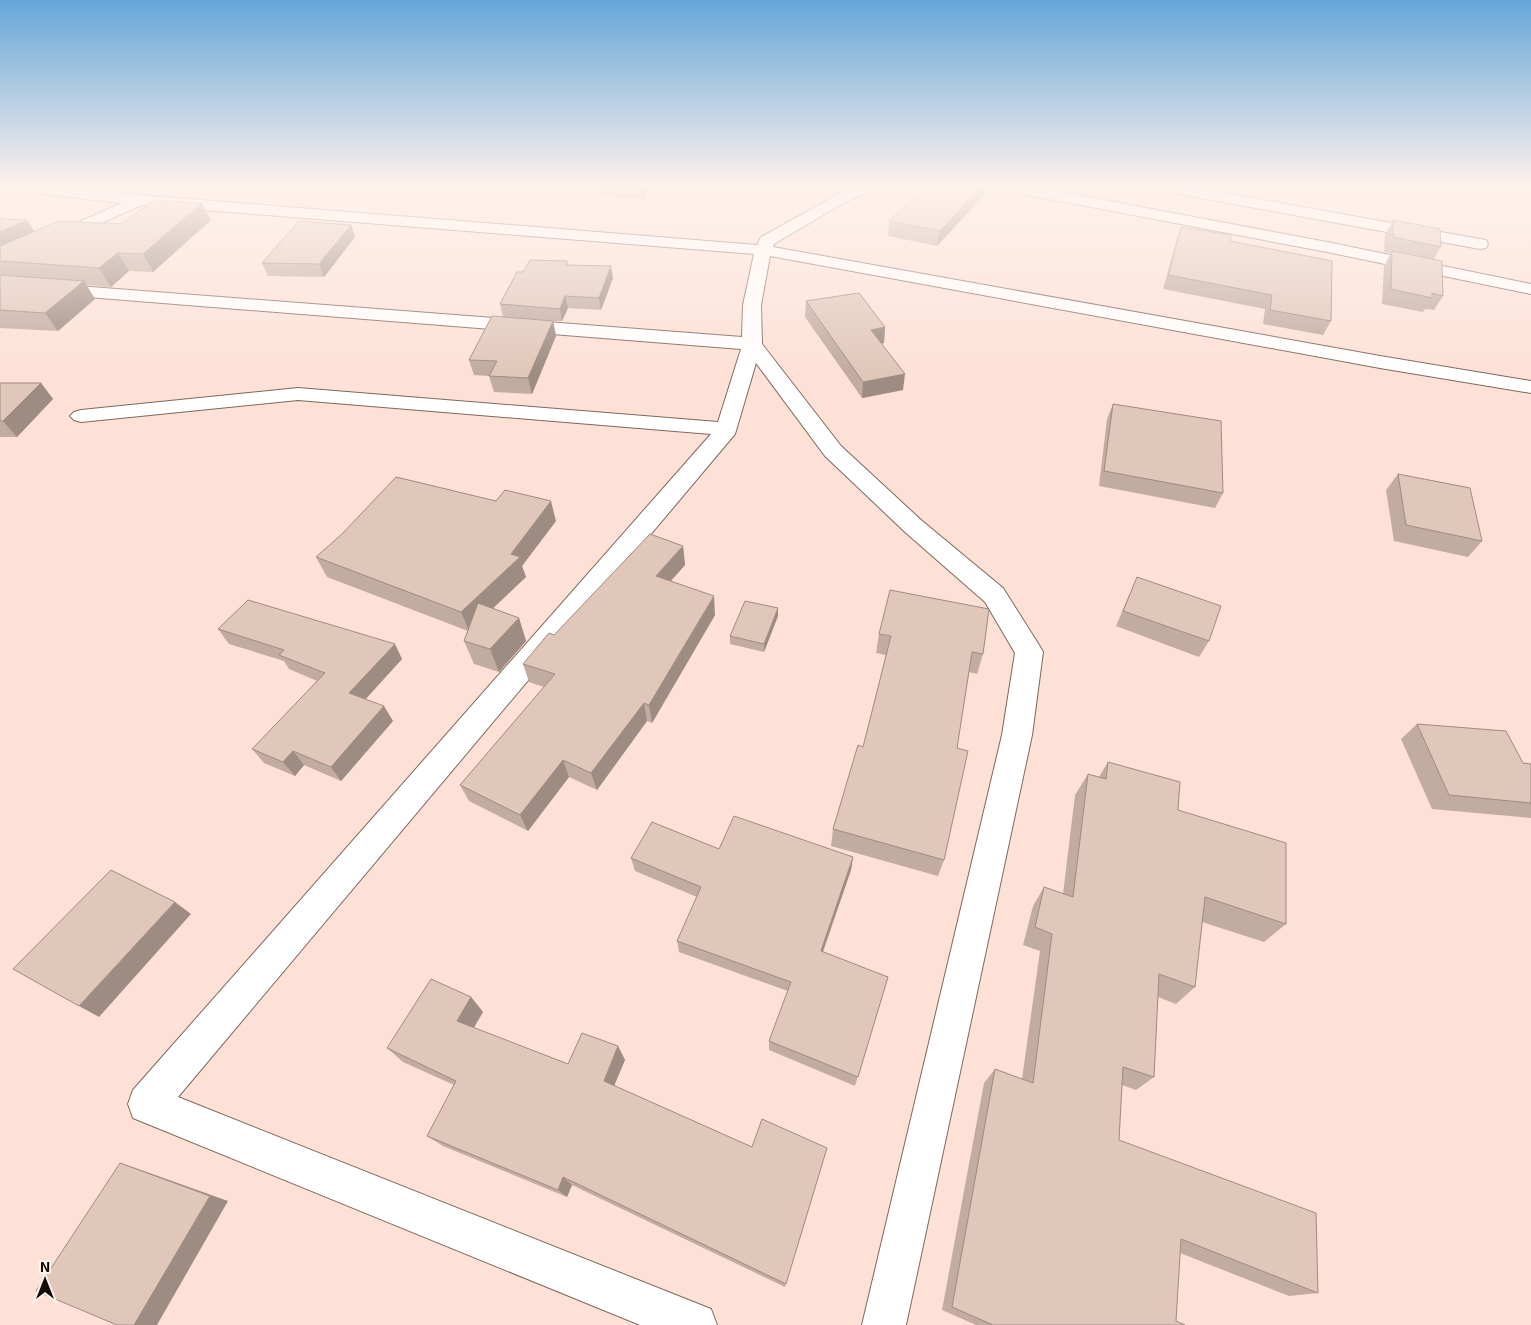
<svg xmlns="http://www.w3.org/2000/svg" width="1531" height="1325" font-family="'Exo 2',sans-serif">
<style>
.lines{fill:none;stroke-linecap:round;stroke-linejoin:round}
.minor-casing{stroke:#7f675d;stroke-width:2}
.minor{fill:#fff;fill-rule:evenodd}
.wall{fill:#c2aba0}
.shaded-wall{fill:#9e8b82}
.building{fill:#e1c7ba;stroke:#9e8b82}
</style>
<rect width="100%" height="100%" fill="#fde1d6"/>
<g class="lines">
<!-- minor casing -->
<g class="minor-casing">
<g id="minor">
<polygon points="18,187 64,187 140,195 757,245 761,237 837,195 856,187 876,187 874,190 847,201 774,244 773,247 1380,356 1531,381 1531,393 1380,368 770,256 761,305 762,344 841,446 921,520 1003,588 1039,645 1043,652 1032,735 906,1325 862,1325 1002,735 1015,653 985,602 905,532 825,456 756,363 735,434 178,1097 711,1309 717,1325 640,1325 133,1118 128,1104 133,1090 711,434 298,400 81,422 74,420 70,416 74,412 81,410 298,388 718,422 741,349 0,290 0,280 742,337 743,305 754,254 142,205 0,268 0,257 122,203 25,192"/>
<polygon points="1004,187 1035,187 1327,242 1531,284 1531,294 1327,252 1012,192"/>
<polygon points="1161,187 1192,187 1480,239 1486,240 1488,244 1486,248 1480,249 1168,192"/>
</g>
</g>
<!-- minor -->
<use href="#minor" class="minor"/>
</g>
<!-- wall -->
<g class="wall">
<polygon points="212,187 247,187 241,191"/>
<polygon points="599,187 651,187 643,199 600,196"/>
<polygon points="925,187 986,187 984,195 937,246 888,236 889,221"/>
<polygon points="0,219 35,232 122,224 211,220 153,272 129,271 111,287 86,285 95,299 58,331 0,328"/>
<polygon points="1393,220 1441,247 1433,260 1443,296 1434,310 1425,309 1423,312 1382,304 1384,266 1391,253 1384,252 1385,235"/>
<polygon points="351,225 355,237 324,277 268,276 262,263"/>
<polygon points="1181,227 1230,241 1331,321 1323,335 1263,324 1265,309 1163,289 1177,240"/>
<polygon points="567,261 568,265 613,278 601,310 568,308 562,321 553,321 556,336 532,394 494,392 489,376 474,375 469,360 503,317 500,304 523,272"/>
<polygon points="806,301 885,327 884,343 882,344 903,390 862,398 805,317"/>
<polygon points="0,383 41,383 53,399 17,437 0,437"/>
<polygon points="1113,404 1223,493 1215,508 1099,486 1107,419"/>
<polygon points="1398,474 1482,541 1468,557 1394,541 1386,490"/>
<polygon points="556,521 522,566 526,577 493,608 519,618 526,641 499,672 474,664 464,641 468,631 327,577 316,557"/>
<polygon points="683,546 685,565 671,581 715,615 652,723 647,721 597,790 569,777 528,831 469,801 460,785 544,687 529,682 523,664 554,635"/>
<polygon points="1137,577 1209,641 1199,657 1116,626 1130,593"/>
<polygon points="778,616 764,652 730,644 730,636"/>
<polygon points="218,629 402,659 366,699 393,721 341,781 304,765 295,776 264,763 252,749 317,681 289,669 284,661 229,644"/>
<polygon points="879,634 983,654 977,674 969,672 957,748 944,860 938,876 831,846 833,829 863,747 886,655 876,653"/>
<polygon points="1417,724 1523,763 1531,764 1531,818 1432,809 1401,739"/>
<polygon points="1108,762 1178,810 1286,924 1264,942 1202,922 1195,987 1176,1004 1158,997 1154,1077 1136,1090 1122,1085 1119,1140 1318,1293 1289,1296 1180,1253 1176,1321 1185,1325 976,1325 942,1310 984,1083 995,1069 1022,1079 1040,951 1023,945 1033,906 1044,887 1063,894 1075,795 1088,774 1099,777"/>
<polygon points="719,849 853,857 851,870 823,952 888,977 855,1086 769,1050 769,1041 788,991 679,952 677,941 697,897 635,871 631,858"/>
<polygon points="471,997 483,1012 474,1028 568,1064 618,1046 625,1060 614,1086 752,1147 827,1148 785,1287 572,1185 567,1197 443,1146 427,1136 454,1085 403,1062 387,1048"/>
</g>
<!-- shaded-wall -->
<g class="shaded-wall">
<polygon points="239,187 247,187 241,191"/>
<polygon points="642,187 651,187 643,199"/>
<polygon points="981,187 986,187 984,195 937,246 940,231"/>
<polygon points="202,203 211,220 153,272 143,254"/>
<polygon points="27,220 39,238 0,255 0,232"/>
<polygon points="351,225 355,237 324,277 319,264"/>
<polygon points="118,253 129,271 111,287 99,268"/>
<polygon points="611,266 613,278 601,310 599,298"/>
<polygon points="84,281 95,299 58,331 45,313"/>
<polygon points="565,296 568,308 562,321 560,309"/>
<polygon points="553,321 556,336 532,394 528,378"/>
<polygon points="885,327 884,343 869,346 871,330"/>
<polygon points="905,374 903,390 862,398 863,382"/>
<polygon points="41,383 53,399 17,437 3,421"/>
<polygon points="551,501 556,521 522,566 526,577 469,631 461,612 511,554"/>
<polygon points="683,546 685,565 658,595 656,576"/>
<polygon points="714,596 715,615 652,723 649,705"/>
<polygon points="778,608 778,616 764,652 764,644"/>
<polygon points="519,618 526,641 499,672 490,649"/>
<polygon points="395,644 402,659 358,707 349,693"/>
<polygon points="644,703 647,721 597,790 591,773"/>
<polygon points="384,706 393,721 341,781 331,767"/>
<polygon points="293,751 304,765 295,776 283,762"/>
<polygon points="563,760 569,777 528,831 520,815"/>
<polygon points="853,857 851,870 819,962 821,951"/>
<polygon points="175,902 191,914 99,1017 79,1006"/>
<polygon points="471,997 483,1012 469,1035 457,1021"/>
<polygon points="618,1046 625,1060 611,1093 604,1081"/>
<polygon points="120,1163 141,1170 228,1201 157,1325 134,1325"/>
<polygon points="563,1177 572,1185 567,1197 558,1190"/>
</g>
<!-- building -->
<g class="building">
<polygon points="925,187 981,187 940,231 889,221"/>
<polygon points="154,200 202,203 143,254 118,253 99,268 0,261 0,246 59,221 122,224"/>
<polygon points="0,219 27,220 0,232"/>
<polygon points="1393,220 1440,229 1441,247 1393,237"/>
<polygon points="299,221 351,225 319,264 262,263"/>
<polygon points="1181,227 1231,235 1230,241 1332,261 1331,321 1270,310 1272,295 1168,275"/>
<polygon points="1392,251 1442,261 1443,296 1432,293 1432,298 1391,289"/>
<polygon points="530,260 567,261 566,265 611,266 599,298 565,296 560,309 500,304 517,272 523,272"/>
<polygon points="0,275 84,281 45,313 0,310"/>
<polygon points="859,293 885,327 871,330 905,374 863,382 806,301"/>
<polygon points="492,316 553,321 528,378 489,376 497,361 469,360"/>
<polygon points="0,383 41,383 3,421 0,421"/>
<polygon points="1113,404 1221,421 1223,493 1104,471"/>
<polygon points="1398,474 1470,488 1482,541 1406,525"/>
<polygon points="396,477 496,501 505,490 551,501 511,554 520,557 461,612 316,557 342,534"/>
<polygon points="650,534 683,546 656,576 714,596 649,705 644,703 591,773 563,760 520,815 460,785 555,674 523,664 549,633 554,635"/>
<polygon points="1137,577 1221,606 1209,641 1123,611"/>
<polygon points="890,590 989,609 983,654 972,652 957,748 968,751 944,860 833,829 858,745 863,747 891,636 879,634"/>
<polygon points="248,600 395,644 349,693 384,706 331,767 293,751 283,762 252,749 325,673 279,655 284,650 218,629"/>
<polygon points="745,601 778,608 764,644 730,636"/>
<polygon points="478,603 519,618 490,649 464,641"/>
<polygon points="1417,724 1506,731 1523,763 1531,764 1531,803 1449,795"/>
<polygon points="1108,762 1180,782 1178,810 1286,843 1286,924 1205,897 1195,987 1159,974 1154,1077 1123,1067 1119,1140 1316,1213 1318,1293 1181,1239 1176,1321 1185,1325 993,1325 952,1307 995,1069 1033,1083 1052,934 1035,927 1044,887 1073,897 1088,774 1106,779"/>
<polygon points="734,816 853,857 821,951 888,977 858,1077 769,1041 791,982 677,941 701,887 631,858 652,822 719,849"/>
<polygon points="111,870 175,902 79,1006 13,969"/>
<polygon points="431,979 471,997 457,1021 568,1064 582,1033 618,1046 604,1081 752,1147 762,1119 827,1148 786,1284 563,1177 558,1190 427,1136 456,1081 387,1048"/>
<polygon points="120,1163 210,1196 134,1325 117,1325 36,1291"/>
</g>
<!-- sky -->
<linearGradient id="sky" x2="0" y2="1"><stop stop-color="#67a6d8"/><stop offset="0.5" stop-color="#fef2ed"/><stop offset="1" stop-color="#fef2ed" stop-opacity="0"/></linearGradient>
<rect width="1531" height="372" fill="url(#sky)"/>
<!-- north arrow -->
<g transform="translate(45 1280)" stroke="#fef2ee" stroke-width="4" paint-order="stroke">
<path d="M0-4L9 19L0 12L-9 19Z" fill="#130b07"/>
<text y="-8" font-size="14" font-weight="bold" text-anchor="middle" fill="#130b07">N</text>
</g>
</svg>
